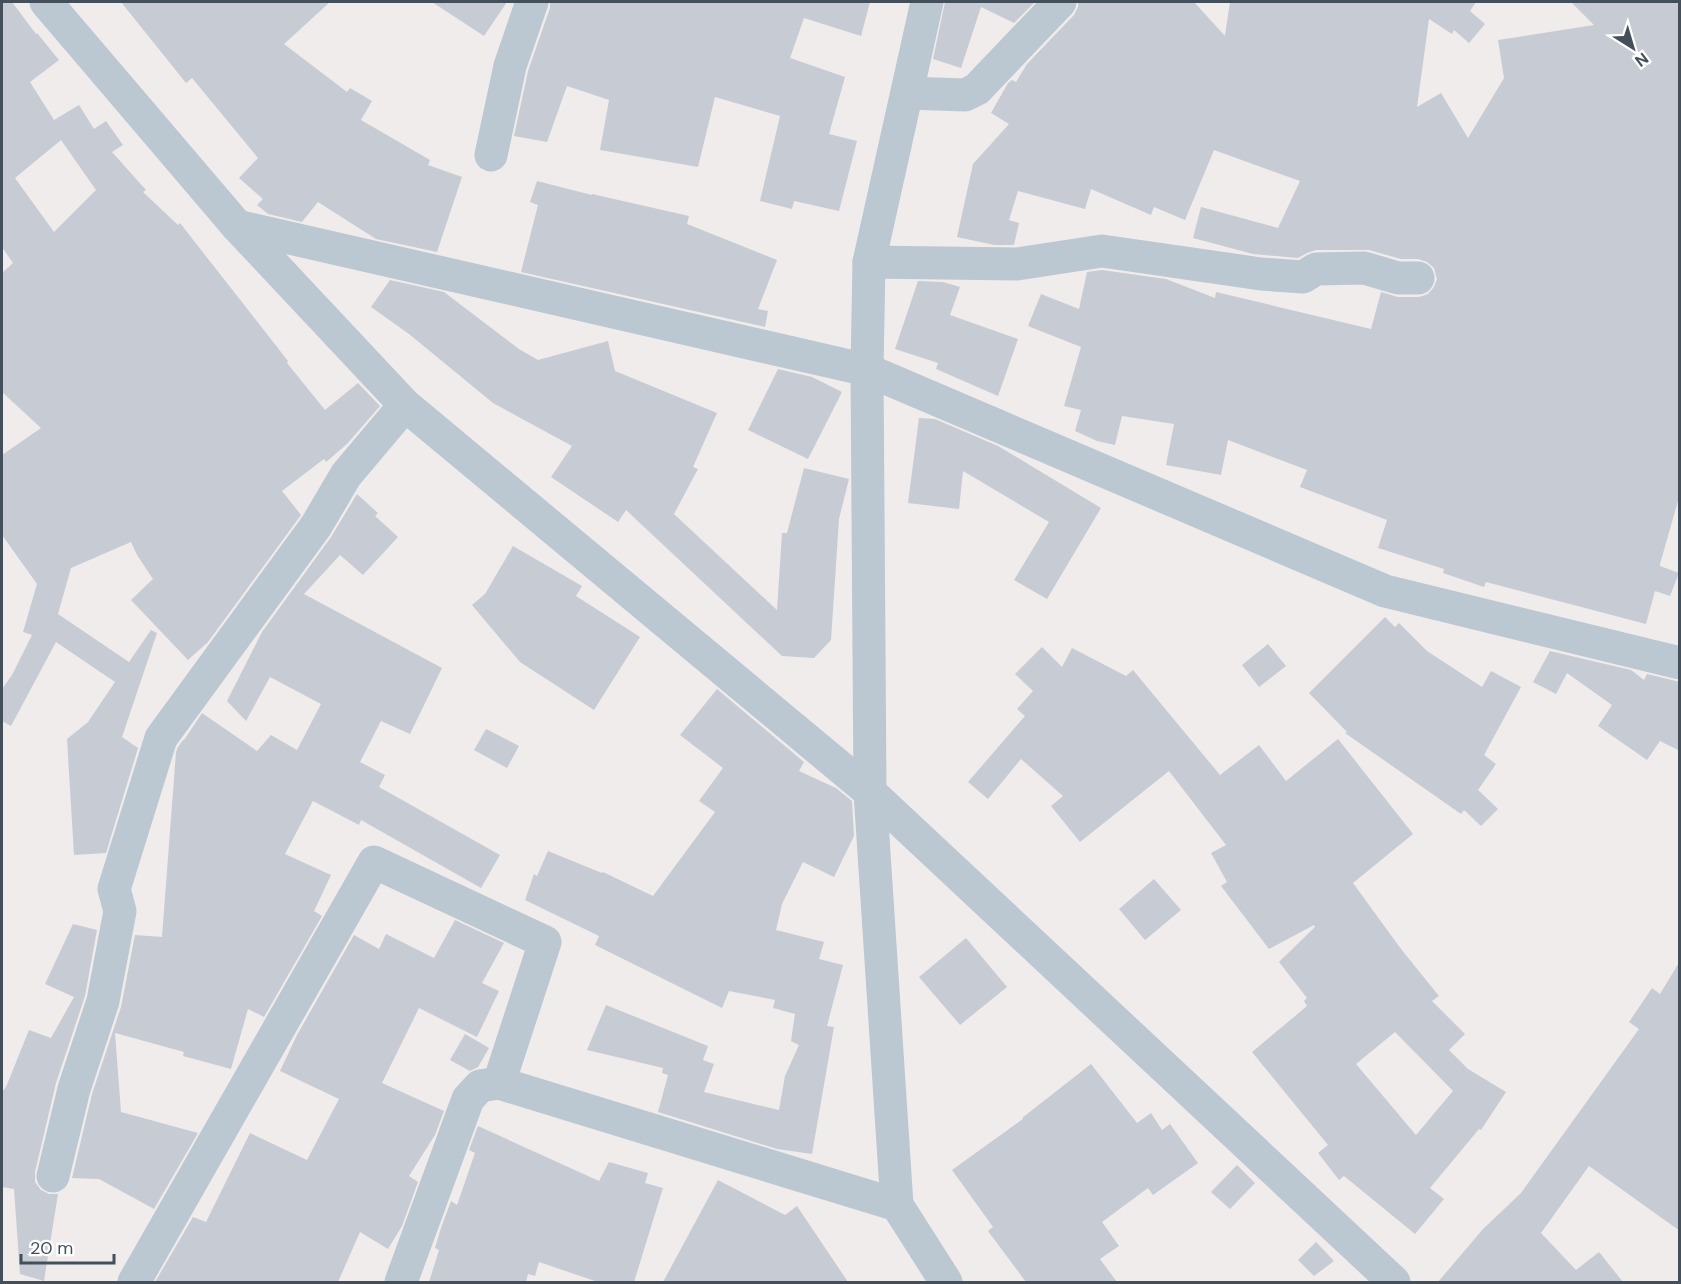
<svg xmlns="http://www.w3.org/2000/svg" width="1681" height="1284" font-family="'DM Sans',sans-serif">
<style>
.building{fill:#c7cbd3;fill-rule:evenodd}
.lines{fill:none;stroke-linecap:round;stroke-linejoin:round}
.street{stroke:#bbc7d1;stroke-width:33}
</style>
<rect width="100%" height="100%" fill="#f0ecec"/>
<!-- building -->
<g class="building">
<path d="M2,2h10l24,32 1,-1 22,27 -29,22 24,38 25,-15 15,24 12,-8 17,24 -11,7 34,38 -3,2 35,33 2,-2 108,138 -1,2 38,47 33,-27 22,23 -33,38 -21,18 -2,-3 -42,32 19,24 -93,127 -20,18 -57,-60 22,-21 -16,-24 -6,-13 -60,26 -13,46 71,48 22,-32 6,3 -35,104 16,11 -32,105 -32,2 -7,-116 21,-17 27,-40 -59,-40 -45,84 -9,-5v-24l1,-3 -1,-2v-3l10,-14 20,-40 -9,-3 14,-48 -35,-49v-80l39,-27 -39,-36v-119l11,-10 -11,-16zM61,140l35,50 -42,42 -39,-54z"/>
<polygon points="121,2 330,2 284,44 347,92 350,88 372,101 361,120 430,160 428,165 462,177 437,252 376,239 318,202 302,222 268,214 257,205 263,199 239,178 258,158 192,78 186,83"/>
<polygon points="432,2 507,2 484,36"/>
<polygon points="550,2 765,2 769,3 769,2 870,2 861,36 804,18 790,58 845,77 829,134 857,141 839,211 794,201 792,209 760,201 780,116 715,97 698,167 600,150 609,100 567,86 547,142 514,136 528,71 550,8"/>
<polygon points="945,2 1035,2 1014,23 981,7 961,68 933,59"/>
<polygon points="1078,2 1194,2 1225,36 1230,2 1476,2 1470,11 1485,24 1469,43 1454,30 1452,34 1429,19 1417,107 1441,93 1468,138 1504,78 1498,40 1594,25 1571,2 1680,2 1680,494 1660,564 1660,566 1679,573 1670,596 1655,591 1646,624 1486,582 1484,587 1443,573 1444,569 1378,548 1387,520 1300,487 1307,470 1228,440 1221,475 1166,465 1174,424 1122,416 1115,445 1097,441 1075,431 1081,410 1064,406 1081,347 1028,326 1041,294 1079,309 1087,272 1102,270 1166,279 1215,298 1216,292 1371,329 1381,292 1398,297 1419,297 1428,294 1434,287 1437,279 1434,268 1427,262 1418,259 1401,259 1369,250 1316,250 1307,253 1298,258 1253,254 1193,238 1201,207 1278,228 1300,181 1214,150 1185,220 1154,207 1151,215 1091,189 1085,209 1018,191 1009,220 1019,223 1014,245 994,245 957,237 973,164 1009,124 991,113 1008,83 1012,80 1016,82 1027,64 1074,15 1078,7"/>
<polygon points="537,181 592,195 592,194 689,216 687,224 777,260 758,309 768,311 765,327 521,272 538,205 530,202"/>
<polygon points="390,280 444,292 519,349 538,360 608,341 615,371 717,413 693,467 698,469 674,514 777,610 782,533 787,533 804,468 849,479 839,519 831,640 814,658 782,656 626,510 618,522 551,477 572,446 493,403 409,334 371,307"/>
<polygon points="918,281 943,282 960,287 950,315 1018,339 998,396 936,369 938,363 895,349"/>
<polygon points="778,369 812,377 842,392 808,459 748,430"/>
<polygon points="919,418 935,419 998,446 1101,508 1047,599 1014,580 1049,522 963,471 959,509 908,503"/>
<polygon points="357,494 378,513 375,516 398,537 363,575 340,555 304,594 442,668 410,734 381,721 360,762 385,775 379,787 500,855 481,888 361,820 359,825 313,801 285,854 331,875 314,911 322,916 264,1017 248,1009 231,1069 183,1056 184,1052 115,1033 121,1112 198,1133 154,1209 99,1179 72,1178 92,1094 121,1007 135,935 162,937 176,752 178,747 183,740 184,740 202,713 257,751 271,735 297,750 321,704 270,677 246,721 227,701 262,632 331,537"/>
<polygon points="513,546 582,586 576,596 640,637 594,710 520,662 472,605 485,594"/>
<polygon points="1385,617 1395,627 1399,623 1427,651 1482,687 1491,671 1521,687 1484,755 1496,764 1478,790 1498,809 1481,826 1464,810 1461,814 1345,733 1347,732 1309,693"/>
<polygon points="1268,644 1286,666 1259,687 1242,665"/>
<path d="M1042,647l20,20 10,-19 54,28 7,-6 87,105 39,-30 27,36 52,-42 75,95 -60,49 48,66 38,47 -7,5 33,33 -16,16 19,19 38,23 -25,38 -2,-1 -49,59 14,11 -29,35 -71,-58 -5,4 -21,-27 10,-8 -76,-93 55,-46 -3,-5 3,-3 -28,-36 36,-35 -1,-2 -45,24 -48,-63 6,-4 -16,-29 15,-8 -57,-74 -89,71 -29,-36 12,-10 -42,-37 -33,40 -20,-17 57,-66 -8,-7 16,-18 -18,-17zM1395,1032l58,59 -37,44 -60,-71z"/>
<polygon points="1550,651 1631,670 1644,680 1647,674 1680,682 1680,751 1660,741 1647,760 1598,726 1612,705 1567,673 1556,694 1533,682"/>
<polygon points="717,689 804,762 799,771 836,788 852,801 854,836 834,877 803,862 782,904 776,930 824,942 819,959 843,965 827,1026 834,1027 812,1154 777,1149 658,1112 668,1075 662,1073 663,1068 587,1050 606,1005 708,1046 703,1060 714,1064 704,1092 779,1110 785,1076 799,1045 791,1041 795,1014 773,1008 775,1000 729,991 722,1008 595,945 599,936 525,900 534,874 537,876 548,851 602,873 603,872 653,896 715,812 699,801 723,768 680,735"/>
<polygon points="486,729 519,746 507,768 474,750"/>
<polygon points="1154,879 1181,910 1145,940 1119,909"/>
<polygon points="455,920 504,943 482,983 499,991 477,1037 419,1008 382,1083 444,1111 435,1135 409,1176 418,1182 402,1226 388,1249 360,1232 338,1282 155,1282 193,1217 206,1222 250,1133 307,1160 339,1099 280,1071 297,1035 354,935 379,949 386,934 434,958"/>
<polygon points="73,924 97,930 85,996 56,1083 35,1172 35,1182 41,1190 49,1194 58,1194 44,1281 20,1274 14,1189 2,1187 2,1092 6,1087 29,1030 51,1038 74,997 45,984"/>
<polygon points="966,938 1007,987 960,1025 919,977"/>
<polygon points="1680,961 1680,1231 1589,1166 1541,1233 1576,1270 1599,1252 1623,1282 1438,1282 1483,1229 1521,1193 1639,1029 1629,1022 1652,988 1660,994"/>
<polygon points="465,1034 489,1048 478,1067 470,1071 450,1060"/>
<polygon points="1091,1064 1137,1123 1151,1113 1162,1130 1170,1124 1198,1163 1153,1195 1148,1188 1102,1222 1119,1246 1100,1259 1117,1282 1026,1282 988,1231 993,1227 952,1170 1023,1119 1022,1118"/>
<polygon points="478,1126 599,1181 609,1162 648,1173 645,1183 663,1188 634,1282 598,1282 539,1262 535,1276 528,1274 526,1282 429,1282 439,1250 435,1248 441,1228 451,1201 457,1205 475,1153 469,1150"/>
<polygon points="1237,1165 1255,1183 1230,1209 1211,1192"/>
<polygon points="718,1180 785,1215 797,1206 848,1282 663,1282"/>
<polygon points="1316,1242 1334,1261 1314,1276 1298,1260"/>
</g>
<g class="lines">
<!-- street -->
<g class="street">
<polyline points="46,2 237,226 405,405 870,792 1394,1282"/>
<polyline points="927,2 869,262 867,370 870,792 897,1205 946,1282"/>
<polyline points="907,93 965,95 977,89 1060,2"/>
<polyline points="491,155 510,66 532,2"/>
<polyline points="237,226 867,370 1385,591 1680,663"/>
<polyline points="869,262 1017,264 1102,251 1261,274 1303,277 1316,269 1364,268 1398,278 1418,278"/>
<polyline points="53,1176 74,1089 103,1001 120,911 114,889 161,738 316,526 346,475 405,405"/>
<polyline points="134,1282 374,862 545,942 499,1083"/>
<polyline points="401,1282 468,1099 480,1086 499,1083 897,1205"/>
</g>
</g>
<!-- border -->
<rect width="1681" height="1284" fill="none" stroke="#43505c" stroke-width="6"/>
<!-- north arrow -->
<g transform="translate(1633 48) rotate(143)" stroke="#ffffff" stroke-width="4.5" paint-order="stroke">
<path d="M0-4.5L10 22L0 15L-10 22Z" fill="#43505c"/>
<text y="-9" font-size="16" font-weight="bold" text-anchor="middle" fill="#43505c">N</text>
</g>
<!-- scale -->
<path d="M21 1254v9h93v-9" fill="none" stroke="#43505c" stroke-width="3"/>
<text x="30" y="1254" font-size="18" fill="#43505c" stroke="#ffffff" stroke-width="4.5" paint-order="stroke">20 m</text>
</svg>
